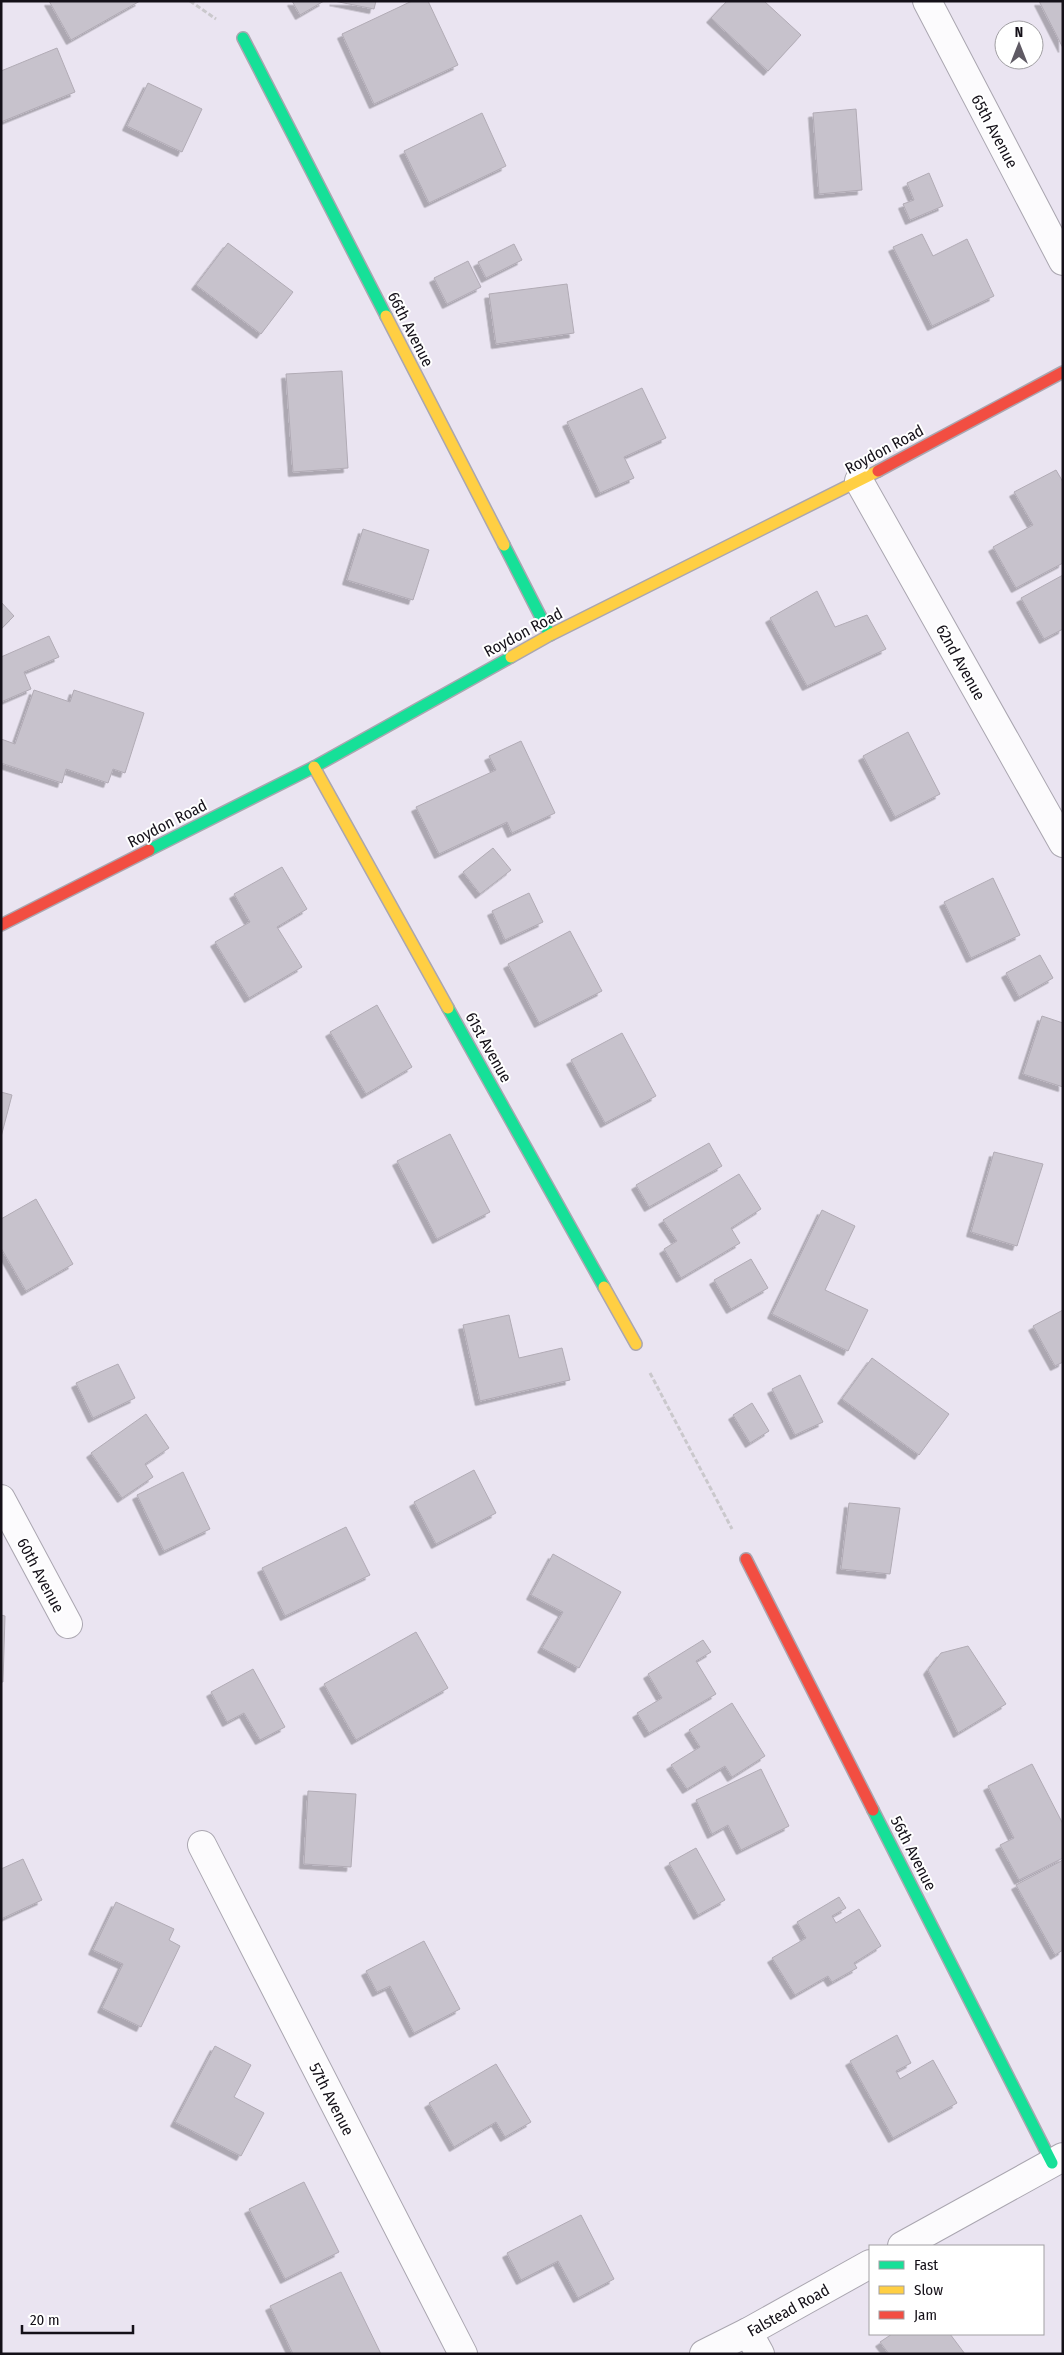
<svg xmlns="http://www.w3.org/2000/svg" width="1064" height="2355" font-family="'Fira Sans Condensed',sans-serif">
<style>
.building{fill:#c7c2cc;stroke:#b1abb5;filter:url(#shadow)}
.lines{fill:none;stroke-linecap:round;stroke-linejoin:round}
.street-casing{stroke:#aaa6b0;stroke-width:30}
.fast-casing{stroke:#aaa6b0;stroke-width:14}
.slow-casing{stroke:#aaa6b0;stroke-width:14}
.jam-casing{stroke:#aaa6b0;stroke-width:14}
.path{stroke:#cac8cc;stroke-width:3;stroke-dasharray:5 2.5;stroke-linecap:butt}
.street{stroke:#fcfbfd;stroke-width:28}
.fast{stroke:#16e098;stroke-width:11}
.slow{stroke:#ffcf43;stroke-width:11}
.jam{stroke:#f24e42;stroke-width:11}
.labels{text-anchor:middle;stroke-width:4;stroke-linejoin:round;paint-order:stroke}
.street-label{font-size:16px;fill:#141018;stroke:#fff}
</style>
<defs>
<filter id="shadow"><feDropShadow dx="-4.5" dy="4.5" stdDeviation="0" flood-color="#0004"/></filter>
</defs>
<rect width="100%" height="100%" fill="#eae4f1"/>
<!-- building -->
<g class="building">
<polygon points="49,1 140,1 71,40"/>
<polygon points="292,1 324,1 300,15"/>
<polygon points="334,1 376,1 374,9"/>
<polygon points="412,1 428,1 458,65 374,104 342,34"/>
<polygon points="727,1 764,1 801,35 768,71 711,18"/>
<polygon points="1039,1 1063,1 1063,48"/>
<polygon points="57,48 75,92 1,122 1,71"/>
<polygon points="148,83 202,109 182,152 127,126"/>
<polygon points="856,109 862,190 819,194 813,113"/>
<polygon points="482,113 506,166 429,203 404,151"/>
<polygon points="929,173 943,206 910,220 903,204 914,200 907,183"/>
<polygon points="922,234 933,256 967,239 994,296 932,326 893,247"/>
<polygon points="228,243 293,292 261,334 196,285"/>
<polygon points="514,244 522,260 486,278 478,262"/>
<polygon points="468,261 481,287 447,304 434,278"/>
<polygon points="567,284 574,333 496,344 489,294"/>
<polygon points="342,371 348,468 293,472 286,374"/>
<polygon points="642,388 666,438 624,457 634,478 600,493 567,422"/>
<polygon points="1056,470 1063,482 1063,563 1016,588 993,547 1033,525 1014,492"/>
<polygon points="363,529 429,550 413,600 347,580"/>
<polygon points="1063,575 1063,629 1044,639 1021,598"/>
<polygon points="817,591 835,627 867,615 886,649 807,686 770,618"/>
<polygon points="1,602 14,616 1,629"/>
<polygon points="49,636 59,657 24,672 31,689 1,702 1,657"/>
<polygon points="34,690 70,702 74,690 144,713 125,773 113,769 108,783 66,769 62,783 1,763 1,739 15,744"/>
<polygon points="908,732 940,794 895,817 863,756"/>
<polygon points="521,741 555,813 512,833 507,822 439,854 416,807 496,770 489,756"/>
<polygon points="493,848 511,870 480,894 463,872"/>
<polygon points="282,867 307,909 277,927 302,967 249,998 215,942 250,922 234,894"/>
<polygon points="993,878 1020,935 971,958 944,902"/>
<polygon points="529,893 543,922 505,940 492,911"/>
<polygon points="570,931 602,991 539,1023 508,964"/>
<polygon points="1040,955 1053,978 1019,997 1006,973"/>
<polygon points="377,1005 412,1067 366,1094 330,1032"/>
<polygon points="1042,1016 1063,1023 1063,1087 1023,1074"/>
<polygon points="622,1033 656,1096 605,1123 571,1060"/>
<polygon points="1,1092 12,1095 1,1137"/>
<polygon points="450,1134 490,1212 437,1239 397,1161"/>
<polygon points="709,1143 722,1166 649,1207 636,1185"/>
<polygon points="994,1152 1043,1164 1017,1246 971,1232"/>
<polygon points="739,1174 761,1209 731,1228 740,1243 681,1278 664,1249 677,1241 663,1220"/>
<polygon points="36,1199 73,1264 26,1291 1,1248 1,1219"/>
<polygon points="822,1210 855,1226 825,1290 868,1310 848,1351 772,1314"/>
<polygon points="751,1259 768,1288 731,1309 714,1280"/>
<polygon points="1063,1310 1063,1362 1055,1366 1033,1326"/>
<polygon points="509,1315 519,1358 562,1348 570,1380 480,1401 463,1325"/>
<polygon points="872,1358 949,1414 919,1455 842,1399"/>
<polygon points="118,1364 135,1398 93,1418 76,1383"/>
<polygon points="800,1375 823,1422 795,1435 772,1389"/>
<polygon points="752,1403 769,1431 750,1443 733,1415"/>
<polygon points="146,1414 169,1448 145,1464 153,1477 122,1498 91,1453"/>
<polygon points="474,1470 496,1513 436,1544 414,1502"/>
<polygon points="183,1472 210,1529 164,1551 137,1495"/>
<polygon points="849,1503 900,1508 890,1574 841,1569"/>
<polygon points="346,1527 370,1575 285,1616 262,1568"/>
<polygon points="553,1554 621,1592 579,1668 542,1648 563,1612 531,1595"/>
<polygon points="1,1615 5,1616 3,1682 1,1682"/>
<polygon points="416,1632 448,1688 356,1740 324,1684"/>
<polygon points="703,1640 711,1652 696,1661 716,1694 649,1733 637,1713 662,1698 648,1674"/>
<polygon points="968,1646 1006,1704 958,1733 928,1670 941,1653"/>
<polygon points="253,1669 285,1727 260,1740 244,1713 227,1722 211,1692"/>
<polygon points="732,1703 765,1756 732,1777 725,1766 687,1789 671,1765 700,1747 689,1730"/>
<polygon points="1032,1764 1063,1824 1063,1858 1019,1880 1000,1845 1014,1838 988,1786"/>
<polygon points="761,1769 789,1826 741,1850 728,1825 712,1834 696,1800"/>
<polygon points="308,1791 356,1794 351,1867 304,1864"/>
<polygon points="696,1848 725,1900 698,1915 669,1863"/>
<polygon points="23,1859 42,1900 1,1919 1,1869"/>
<polygon points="1063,1860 1063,1950 1055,1955 1016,1885"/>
<polygon points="839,1897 846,1908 832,1916 836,1923 859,1909 881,1946 854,1963 857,1968 832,1982 828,1976 795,1995 772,1958 806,1938 797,1922"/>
<polygon points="116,1902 174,1929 169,1940 180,1946 141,2027 102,2008 123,1964 93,1950"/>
<polygon points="424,1941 460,2009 414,2033 390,1986 377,1992 366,1971"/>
<polygon points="897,2035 911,2063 896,2071 900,2079 933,2060 957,2103 893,2138 850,2061"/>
<polygon points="215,2046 251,2065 234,2097 264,2113 241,2156 175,2122"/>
<polygon points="496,2064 531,2122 505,2137 496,2122 454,2147 429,2103"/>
<polygon points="304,2182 339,2252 285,2279 249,2209"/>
<polygon points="581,2215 614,2279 578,2298 558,2261 521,2280 507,2253"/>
<polygon points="341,2272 381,2354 293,2354 270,2306"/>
<polygon points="892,2334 950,2334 965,2354 889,2354 880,2342"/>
</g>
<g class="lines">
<!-- street casing -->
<g class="street-casing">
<g id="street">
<polyline points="927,1 1063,261"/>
<polyline points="859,481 1063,843"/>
<polyline points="1,1499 68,1624"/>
<polyline points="202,1845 463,2354"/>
<polyline points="902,2246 1063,2157"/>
<polyline points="748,2332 760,2354"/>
<polyline points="704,2354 748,2332 870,2264"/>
</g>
</g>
<!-- fast casing -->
<g class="fast-casing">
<g id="fast">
<polyline points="243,38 386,316"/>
<polyline points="504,545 550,635"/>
<polyline points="149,850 314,767 511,657"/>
<polyline points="448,1008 604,1287"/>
<polyline points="873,1810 1052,2163"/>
</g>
</g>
<!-- slow casing -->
<g class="slow-casing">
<g id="slow">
<polyline points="386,316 504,545"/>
<polyline points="511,657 550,635 878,471"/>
<polyline points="314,767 448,1008"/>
<polyline points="604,1287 636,1344"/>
</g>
</g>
<!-- jam casing -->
<g class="jam-casing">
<g id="jam">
<polyline points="878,471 1063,372"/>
<polyline points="1,925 149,850"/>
<polyline points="746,1559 873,1810"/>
</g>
</g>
<!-- path -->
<g class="path">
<polyline points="190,1 216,19"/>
<polyline points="650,1373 732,1529"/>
</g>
<!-- street -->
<use href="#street" class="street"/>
<!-- fast -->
<use href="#fast" class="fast"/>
<!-- slow -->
<use href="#slow" class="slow"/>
<!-- jam -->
<use href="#jam" class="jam"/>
</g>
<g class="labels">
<!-- street labels -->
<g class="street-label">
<text transform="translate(995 131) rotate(62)" y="6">65th Avenue</text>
<text transform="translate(411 329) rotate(63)" y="6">66th Avenue</text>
<text transform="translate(884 449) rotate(-28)" y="6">Roydon Road</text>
<text transform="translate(523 632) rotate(-28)" y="6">Roydon Road</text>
<text transform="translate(961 662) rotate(61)" y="6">62nd Avenue</text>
<text transform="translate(167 823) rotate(-27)" y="6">Roydon Road</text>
<text transform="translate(489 1047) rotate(61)" y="6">61st Avenue</text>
<text transform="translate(41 1575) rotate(62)" y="6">60th Avenue</text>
<text transform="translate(914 1853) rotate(63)" y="6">56th Avenue</text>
<text transform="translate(332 2099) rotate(63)" y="6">57th Avenue</text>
<text transform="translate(788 2310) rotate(-29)" y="6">Falstead Road</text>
</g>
</g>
<!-- border -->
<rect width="1064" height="2355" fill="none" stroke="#141018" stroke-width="5"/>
<!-- legend -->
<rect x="869" y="2245" width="175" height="90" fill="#ffffff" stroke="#a19fa3"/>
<rect x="879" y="2261" width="25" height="8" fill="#16e098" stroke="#a19fa3"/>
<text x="914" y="2270" font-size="15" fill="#141018">Fast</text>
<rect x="879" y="2286" width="25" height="8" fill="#ffcf43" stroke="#a19fa3"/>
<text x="914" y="2295" font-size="15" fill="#141018">Slow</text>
<rect x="879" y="2311" width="25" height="8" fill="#f24e42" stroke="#a19fa3"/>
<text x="914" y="2320" font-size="15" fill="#141018">Jam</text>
<!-- north arrow -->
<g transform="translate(1019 45)"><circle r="24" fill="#ffffff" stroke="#a19fa3"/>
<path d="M0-4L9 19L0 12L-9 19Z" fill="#5f5a64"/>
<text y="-8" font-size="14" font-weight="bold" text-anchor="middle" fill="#141018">N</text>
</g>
<!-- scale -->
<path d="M22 2325v8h111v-8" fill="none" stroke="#141018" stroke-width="2.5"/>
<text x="30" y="2325" font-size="15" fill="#141018" stroke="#ffffff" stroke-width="4" paint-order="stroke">20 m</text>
</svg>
